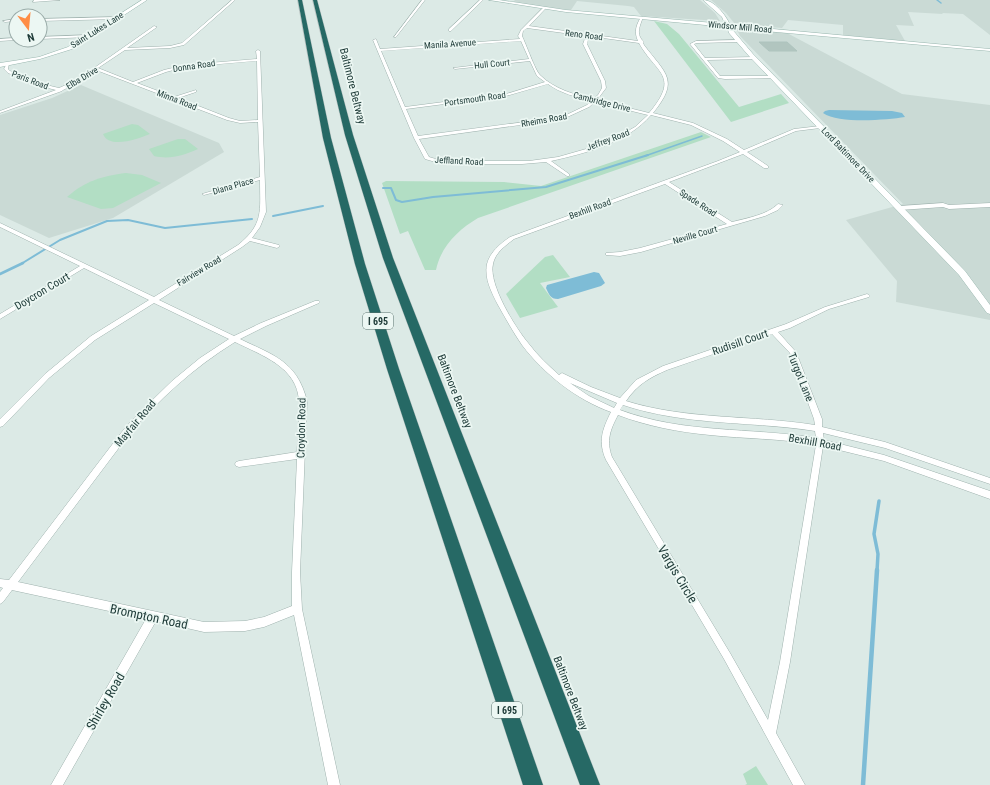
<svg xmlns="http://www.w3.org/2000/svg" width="990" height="785" font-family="'Roboto Condensed',sans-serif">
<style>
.built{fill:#cadad5}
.green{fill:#b2dec4}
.water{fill:#7ebcd6}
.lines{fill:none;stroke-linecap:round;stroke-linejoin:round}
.stream-far4{stroke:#7ebcd6;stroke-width:1.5}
.stream-far3{stroke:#7ebcd6;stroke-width:2}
.stream-far2{stroke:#7ebcd6;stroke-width:2.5}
.stream-far1{stroke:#7ebcd6;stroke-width:3.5}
.stream{stroke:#7ebcd6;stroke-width:4.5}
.building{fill:#b1c5bf;stroke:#aec4be}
.street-casing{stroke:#9fb2ae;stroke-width:1}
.secondary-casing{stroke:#9ab7b0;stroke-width:1}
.highway-casing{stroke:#bbc4c3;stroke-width:1}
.street{fill:#fff;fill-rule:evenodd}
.secondary{fill:#fff;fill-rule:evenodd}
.highway{fill:#266965;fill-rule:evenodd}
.labels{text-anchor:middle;stroke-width:3.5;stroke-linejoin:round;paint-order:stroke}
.far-street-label{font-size:9px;fill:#1d3a37;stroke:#ecf7f3}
.shield{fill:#ecf7f3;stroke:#5b736f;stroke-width:1}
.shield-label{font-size:10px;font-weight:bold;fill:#1d3a37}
.street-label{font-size:11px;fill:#1d3a37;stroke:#ecf7f3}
.near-street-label{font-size:13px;fill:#1d3a37;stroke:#ecf7f3}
</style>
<rect width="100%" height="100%" fill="#dceae6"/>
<!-- built -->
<g class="built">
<polygon points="515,0 700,0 715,13 720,21 641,16 634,7 628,6 577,1 571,10 512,3"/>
<polygon points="711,0 990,0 990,35 963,14 942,13 943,14 908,12 914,26 896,25 905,41 843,35 843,25 788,20 782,28 735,24 726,13"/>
<polygon points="742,29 787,33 902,94 990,105 990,320 896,302 897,281 846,220 903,204 740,36 737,30"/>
<polygon points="81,85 219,143 224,152 113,218 49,238 0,215 0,115 52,98"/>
</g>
<!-- green -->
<g class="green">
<polygon points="654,21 667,24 679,34 739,107 781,94 789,103 731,122"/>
<path d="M132,124l6,1 12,9c-10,4 -41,16 -47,0z"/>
<path d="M701,132l10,5 -233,81c-20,12 -37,28 -42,52h-11l-17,-39 -8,3 -18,-51 4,-2 118,1 37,4z"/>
<path d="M178,139h7l13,10c-14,6 -28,11 -44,7l-5,-7z"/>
<path d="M126,173l16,2 19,8 -48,25 -12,1 -34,-12c18,-16 35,-21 59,-24z"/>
<polygon points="553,255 570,277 540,283 558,307 520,318 506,294 545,257"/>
<polygon points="756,766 768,785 745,785 747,784 743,774"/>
</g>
<!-- water -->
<g class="water">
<path d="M829,110l63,1 10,2 3,4c-19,3 -66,7 -82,-4l2,-2z"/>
<path d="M594,272l5,1 6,10 -4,3 -43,13c-8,0 -9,-5 -12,-11l1,-3z"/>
</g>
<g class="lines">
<!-- stream-far4 -->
<g class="stream-far4">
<polyline points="937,0 941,3"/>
<polyline points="645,156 702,136"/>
</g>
<!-- stream-far3 -->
<g class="stream-far3">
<polyline points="383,188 391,188 396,200 402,202 433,197 546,187 648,155"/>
<polyline points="273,216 323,206"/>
<polyline points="21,264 60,240 107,221 128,220 165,228 252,219"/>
</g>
<!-- stream-far2 -->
<polyline class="stream-far2" points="0,274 23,263"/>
<!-- stream-far1 -->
<polyline class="stream-far1" points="877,571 878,554 874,534 879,501"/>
<!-- stream -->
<polyline class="stream" points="863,785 877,570"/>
</g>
<!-- building -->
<polygon class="building" points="759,42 787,42 797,51 769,51"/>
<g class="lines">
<!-- street casing -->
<g class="street-casing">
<g id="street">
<polygon points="34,0 60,0 33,2"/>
<path d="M232,0h3l-51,45 -14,3 -45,2 -27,18 35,14 31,-12 21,-5 72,-6 -1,-8 2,-1 2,1 6,161 -6,15 -8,11 27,7 1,1 -3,2 -27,-7 -8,6 -83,53 75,36 27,-13 54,-22h4l1,1 -1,1 -53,23 -26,13c33,16 57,22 67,62l-7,171 2,37 38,176h-12l-34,-170 -30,12 -19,4 -41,1 -48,-11 -93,164h-12l95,-166 -134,-29 -9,12 -3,2v-12l3,-4 -3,-1v-8l9,1 112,-147 12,-14 39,-38 28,-23 29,-19 -75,-36 -59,37 -46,38 -46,48 -3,1v-8l45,-45 46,-38 58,-36 -65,-32 -84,51v-5l80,-48 -80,-39v-4l154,74 84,-52c26,-21 22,-34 22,-65l-56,15 -2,-1 58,-17 -2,-55 -18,1 -13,-3 -131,-50 -17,12 -16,8 -1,1 -62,22v-2l56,-21 -16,-4 -32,-13 -4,-4 3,-6h2l-1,6 2,2 32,13 17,4 18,-8 77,-54 3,1 -30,21 43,-2 12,-3zM257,61l1,59 -18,1 -11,-3 -51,-20 18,-6v-2l-22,7 -37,-14 29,-11 19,-5zM235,342c26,13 63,25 64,60 1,17 -1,34 -2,50l-58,9 -3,1 -1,2 1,2 3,1 58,-8 -5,113v34l-28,11 -19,4 -41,1 -186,-40 109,-145c31,-37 66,-69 108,-95z"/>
<polygon points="422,0 425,0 396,37 394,37"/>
<polygon points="480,0 483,0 451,31 449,31 449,29"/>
<path d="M544,7l2,1 -17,18 109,15c-4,-9 -2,-16 3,-24h2c-3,9 -8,17 1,25l-1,1 1,2c22,29 36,35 9,68l40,10 34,16 17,11 50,-21 26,-3 2,1 -2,1 -24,3 -49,21 21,14v2h-4l-21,-14 -74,28 63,40c15,-4 35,-7 46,-18l5,1 -5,5 -13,6 -124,36 -21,4 -14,-1v-2l14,-1 20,-4 87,-24 -62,-40 -151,55c-9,7 -19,14 -21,25 -5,20 23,65 36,80 9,12 19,21 30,31l3,-2 2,1 27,13 29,11 16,-18 27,-14 123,-42 39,-17 42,-13 2,1 1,1 -1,1 -40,12 -39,19 -12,4 18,20 26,67v8l63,15 105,36v6l-105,-36 -62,-15 1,7 60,15 106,36v8l-106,-38 -61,-15 -33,216 -14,71 29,52h-12l-69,-126 -118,-199c-8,-18 -4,-30 5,-48 -34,-12 -67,-38 -89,-67 -9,-13 -16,-26 -24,-40 -6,-12 -14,-26 -11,-41 3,-12 13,-20 23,-27l208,-76 22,-9 -17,-11 -32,-16 -40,-10c-24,28 -65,38 -100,46l18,13v2h-2l-21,-14 -24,2h-70l-13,-1 -14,-4 -11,-21 -41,-98 3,-1 4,10 140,-10 -2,-3 3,-6zM527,28l59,8 -3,8 18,37 1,7 -4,7 -5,4c-18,-4 -39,-10 -53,-24 -5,-5 -14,-31 -18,-39l1,-5zM589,36l50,7c17,31 42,32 10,70l-52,-13 9,-12 -1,-7 -18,-37zM521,41l8,18 -76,9 2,1 75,-8 7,15 8,6 -39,12 -101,13 -24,-56zM548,84c12,9 28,13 43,17l-4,4 -25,12 -144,19 -12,-27 100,-13zM595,102l53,13 -13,12 -20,11 -29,11 -28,8 -29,4h-77l-13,-1 -10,-3 -10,-18 144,-20 26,-12zM772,334l18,19 24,66 1,6c-63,-10 -128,-5 -189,-24 12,-17 23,-23 41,-31zM570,383l47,20 -3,5 -2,-1 -23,-11zM623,405c63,21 128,16 192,26l1,7c-67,-11 -131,-4 -196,-28zM618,415c29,11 60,17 92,20 35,4 71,3 106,10l-36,217 -12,58 -38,-67 -118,-196c-6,-16 -2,-27 6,-42z"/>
<polygon points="119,17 118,19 40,21 40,19"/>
<polygon points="16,19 16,21 5,22 3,21"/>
<polygon points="91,35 90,37 40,39 40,37"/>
<polygon points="16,38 16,40 0,41 0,39"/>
<polygon points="738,40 739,42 697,43 694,44 705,58 754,57 756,58 754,59 707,60 720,76 773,76 775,77 774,78 725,79 718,78 690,44 696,41"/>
<polygon points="943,203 949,205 990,203 990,207 949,209 943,207 900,210 897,208 900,206"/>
</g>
</g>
<!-- secondary casing -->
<g class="secondary-casing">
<g id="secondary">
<polygon points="142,0 147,0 72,49 40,59 0,67 0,63 39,57 68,47"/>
<path d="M489,0h10l67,10 159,14 -3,-7 -19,-17c11,0 23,15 27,25l260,24v2l-259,-23 22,26 212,217 25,34v9l-3,-1 -28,-38 -210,-219 -20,-23 -2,-6 -161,-15z"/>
</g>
</g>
<!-- highway casing -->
<g class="highway-casing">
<g id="highway">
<polygon points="298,0 302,0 331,138 365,264 399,369 543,785 523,785 387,369 355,264 323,138"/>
<polygon points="313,0 317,0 353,135 393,258 600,785 580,785 383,258 345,135"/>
</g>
</g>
<!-- street -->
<use href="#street" class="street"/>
<!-- secondary -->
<use href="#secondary" class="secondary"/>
<!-- highway -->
<use href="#highway" class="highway"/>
</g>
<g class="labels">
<!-- far-street labels -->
<g class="far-street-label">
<text transform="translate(740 27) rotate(5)" y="3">Windsor Mill Road</text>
<text transform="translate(97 30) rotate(-32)" y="3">Saint Lukes Lane</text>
<text transform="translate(584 35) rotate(7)" y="3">Reno Road</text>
<text transform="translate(450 44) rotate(-4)" y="3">Manila Avenue</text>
<text transform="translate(492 64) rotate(-6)" y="3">Hull Court</text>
<text transform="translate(194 66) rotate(-8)" y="3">Donna Road</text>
<text transform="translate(82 78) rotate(-31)" y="3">Elba Drive</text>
<text transform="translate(30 80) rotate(21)" y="3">Paris Road</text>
<text transform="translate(475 99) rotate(-8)" y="3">Portsmouth Road</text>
<text transform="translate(177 100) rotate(21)" y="3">Minna Road</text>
<text transform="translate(602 102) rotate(14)" y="3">Cambridge Drive</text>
<text transform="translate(544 120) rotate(-10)" y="3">Rheims Road</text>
<text transform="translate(608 140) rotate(-21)" y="3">Jeffrey Road</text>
<text transform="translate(848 155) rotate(46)" y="3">Lord Baltimore Drive</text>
<text transform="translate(459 161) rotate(3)" y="3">Jeffland Road</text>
<text transform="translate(233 186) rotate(-16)" y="3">Diana Place</text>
<text transform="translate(698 203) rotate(33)" y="3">Spade Road</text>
<text transform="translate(590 209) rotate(-20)" y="3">Bexhill Road</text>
<text transform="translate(695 235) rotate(-16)" y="3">Neville Court</text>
<text transform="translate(199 271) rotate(-31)" y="3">Fairview Road</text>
</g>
<!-- shield labels -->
<g class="shield">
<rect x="363" y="313" width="30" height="16" rx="3"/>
<rect x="492" y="702" width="30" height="16" rx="3"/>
</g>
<g class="shield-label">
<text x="378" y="325">I 695</text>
<text x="507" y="714">I 695</text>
</g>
<!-- street labels -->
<g class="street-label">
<text transform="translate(353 86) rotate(76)" y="4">Baltimore Beltway</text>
<text transform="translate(42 291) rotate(-31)" y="4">Doycron Court</text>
<text transform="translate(740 342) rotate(-19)" y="4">Rudisill Court</text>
<text transform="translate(801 377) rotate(68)" y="4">Turgot Lane</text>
<text transform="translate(455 391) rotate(69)" y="4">Baltimore Beltway</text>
<text transform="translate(135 423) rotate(-50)" y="4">Mayfair Road</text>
<text transform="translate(301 428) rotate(-89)" y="4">Croydon Road</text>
<text transform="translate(815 442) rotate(10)" y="4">Bexhill Road</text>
<text transform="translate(571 693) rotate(69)" y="4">Baltimore Beltway</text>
</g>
<!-- near-street labels -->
<g class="near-street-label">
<text transform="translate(678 574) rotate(59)" y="5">Vargis Circle</text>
<text transform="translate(149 616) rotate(12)" y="5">Brompton Road</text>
<text transform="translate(105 701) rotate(-60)" y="5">Shirley Road</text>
</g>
</g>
<!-- north arrow -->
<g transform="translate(28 28) rotate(164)"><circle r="19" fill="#ecf7f3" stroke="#99aba8"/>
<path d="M0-3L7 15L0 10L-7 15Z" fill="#ff8d45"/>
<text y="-6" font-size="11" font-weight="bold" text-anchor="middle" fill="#1d3a37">N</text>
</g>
</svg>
